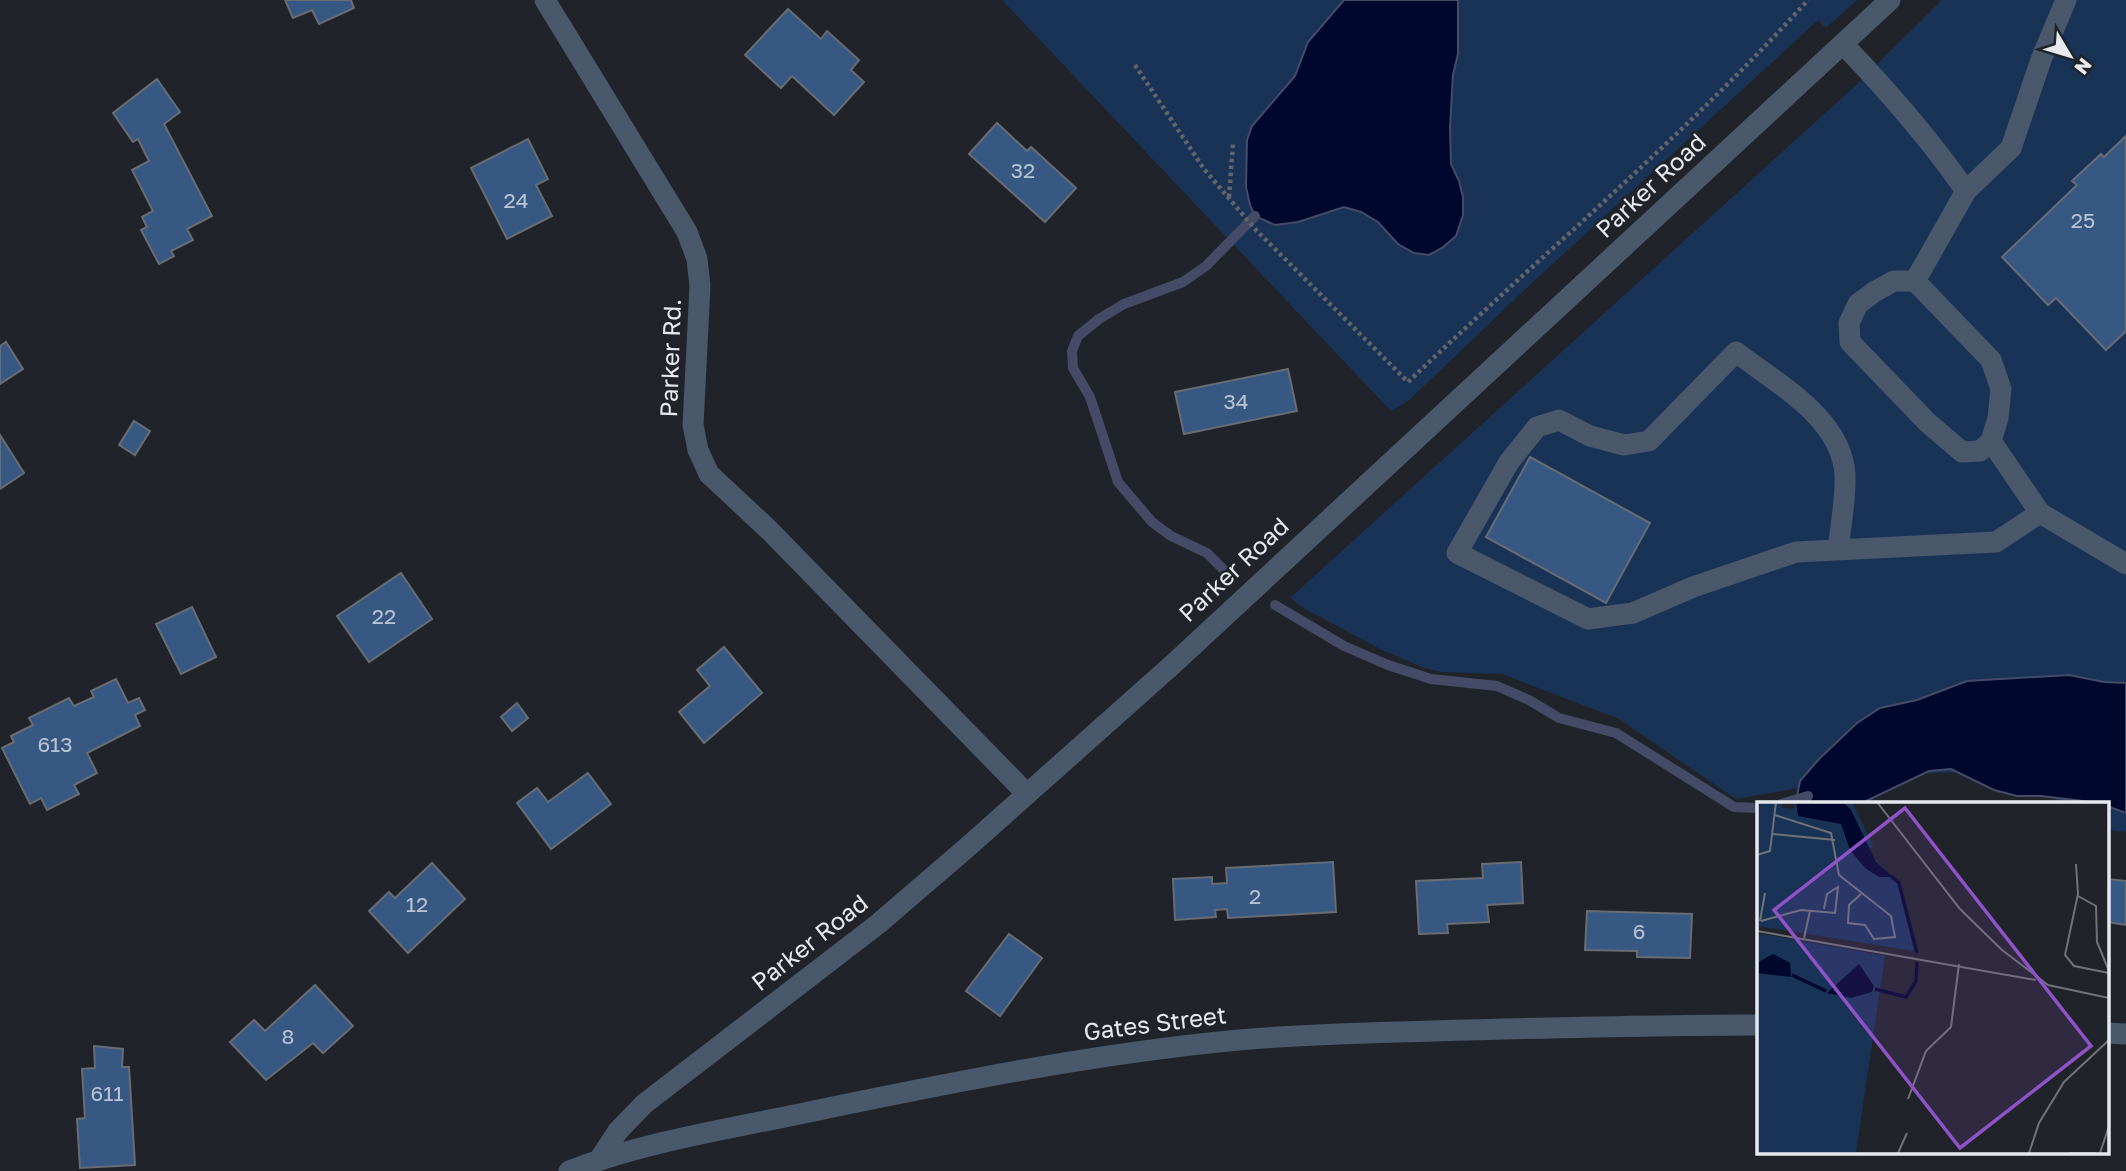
<svg xmlns="http://www.w3.org/2000/svg" width="2126" height="1171" font-family="'Golos Text',sans-serif">
<style>
.green{fill:#193357}
.water{fill:#00072d;stroke:#454b67;stroke-width:2}
.lines{fill:none;stroke-linecap:round;stroke-linejoin:round}
.stream{stroke:#454b67;stroke-width:10}
.building{fill:#385884;stroke:#686c73;stroke-width:2}
.path{stroke:#62666b;stroke-width:4.5;stroke-dasharray:3.5 3.5;stroke-linecap:butt}
.minor{stroke:#4a586b;stroke-width:21}
.labels{text-anchor:middle;stroke-width:5;stroke-linejoin:round;paint-order:stroke}
.number-label{font-size:21px;fill:#bac5d3}
.street-label{font-size:24px;fill:#e6e9ed;stroke:#20242a}
.inset-river{fill:none;stroke:#00072d;stroke-width:3.5}
.inset-road{fill:none;stroke:#6f7378;stroke-width:2}
.view{fill:#9052c8;fill-opacity:0.15;stroke:#9052c8;stroke-width:3.5}
.inset-edge{fill:none;stroke:#e6e9ed;stroke-width:3.5}
</style>
<rect width="100%" height="100%" fill="#20242a"/>
<!-- green -->
<g class="green">
<polygon points="1002,0 1857,0 1826,28 1818,20 1533,282 1408,401 1391,411"/>
<polygon points="1942,0 2126,0 2126,832 2107,830 2107,804 2055,803 2054,767 1861,777 1736,799 1619,719 1502,674 1442,672 1422,667 1382,650 1305,609 1290,598 1854,87"/>
</g>
<!-- water -->
<g class="water">
<polygon points="1344,0 1458,0 1458,54 1453,75 1450,127 1451,164 1459,181 1463,197 1463,215 1456,236 1442,248 1429,255 1414,253 1398,244 1378,222 1361,212 1344,207 1298,222 1275,225 1255,216 1250,205 1246,187 1247,140 1252,126 1295,76 1308,42"/>
<polygon points="2069,675 2104,682 2126,683 2126,813 2107,806 2107,804 2041,796 2017,796 1994,790 1951,769 1929,771 1862,803 1799,804 1796,801 1800,781 1819,759 1857,723 1880,708 1917,700 1967,681"/>
</g>
<g class="lines">
<!-- stream -->
<g class="stream">
<polyline points="1225,571 1207,553 1171,536 1152,522 1118,482 1090,397 1073,368 1072,351 1078,336 1099,319 1124,304 1183,282 1206,266 1255,216"/>
<polyline points="1275,605 1344,646 1388,665 1431,679 1497,686 1529,700 1559,718 1616,733 1734,807 1758,808"/>
<polyline points="1781,804 1808,796"/>
</g>
</g>
<!-- building -->
<g class="building">
<polygon points="285,0 351,0 354,8 319,24 312,10 293,18"/>
<polygon points="788,9 821,39 827,31 859,60 851,70 864,82 834,115 792,76 781,88 745,55"/>
<polygon points="157,79 180,112 164,124 212,216 187,229 193,240 171,251 174,256 159,264 141,230 147,227 142,217 153,211 132,170 149,161 138,139 133,142 113,113"/>
<polygon points="997,123 1027,151 1031,147 1076,188 1045,222 969,154"/>
<polygon points="2126,136 2126,331 2106,350 2056,298 2048,305 2002,257 2077,185 2072,181 2101,154 2104,157"/>
<polygon points="528,139 548,179 536,185 552,216 507,239 471,168"/>
<polygon points="6,342 23,369 0,384 0,346"/>
<polygon points="1288,369 1297,411 1184,434 1175,392"/>
<polygon points="134,421 150,431 135,455 119,445"/>
<polygon points="0,435 24,473 0,489"/>
<polygon points="1530,457 1650,523 1606,603 1486,537"/>
<polygon points="401,573 432,619 369,662 337,616"/>
<polygon points="192,607 216,657 181,674 156,624"/>
<polygon points="724,647 762,693 704,743 679,712 710,686 697,670"/>
<polygon points="116,679 128,703 139,698 145,710 135,715 140,726 87,753 97,773 74,785 79,794 47,810 41,798 30,804 2,748 14,742 11,736 33,725 29,718 69,698 74,706 94,697 91,691"/>
<polygon points="517,703 528,718 512,731 501,717"/>
<polygon points="588,773 611,804 551,849 517,803 537,788 548,802"/>
<polygon points="1333,862 1336,912 1228,918 1227,909 1215,910 1216,917 1175,920 1173,879 1212,877 1212,884 1227,883 1226,868"/>
<polygon points="1521,862 1523,903 1487,905 1489,922 1447,924 1448,933 1419,934 1416,881 1483,878 1482,864"/>
<polygon points="432,863 465,899 408,953 369,911 389,892 395,898"/>
<polygon points="2107,879 2126,881 2126,925 2107,922"/>
<polygon points="1587,911 1692,914 1690,958 1637,957 1637,951 1585,950"/>
<polygon points="1009,934 1042,958 1000,1016 966,991"/>
<polygon points="315,985 353,1026 323,1053 313,1043 266,1080 230,1042 254,1020 265,1031"/>
<polygon points="94,1046 123,1049 122,1067 129,1067 135,1165 80,1168 77,1119 85,1118 82,1069 95,1068"/>
</g>
<g class="lines">
<!-- path -->
<g class="path">
<path d="M1135,65l69,104 51,60 153,153c133,-127 276,-245 400,-382"/>
<polyline points="1229,197 1233,143"/>
</g>
<!-- minor -->
<g class="minor">
<polyline points="545,0 687,232 697,259 700,286 693,425 698,450 709,474 769,530 1027,794"/>
<path d="M1843,44c45,47 86,94 123,147"/>
<polygon points="1894,281 1915,281 1991,360 2001,389 1998,418 1991,441 1980,451 1962,452 1927,422 1850,342 1849,323 1858,304 1874,292"/>
<polyline points="1915,281 1966,191 2011,148 2042,57 2066,0"/>
<polyline points="1991,441 2040,513"/>
<path d="M1838,549c3,-24 8,-51 7,-75 -4,-57 -69,-91 -109,-122l-87,89 -25,4 -34,-9 -31,-16 -22,7 -28,35 -52,91 131,66 45,-6 60,-26 103,-35 200,-10 44,-29 86,51"/>
<polyline points="2107,1033 2126,1034"/>
<polyline points="599,1160 618,1131 644,1104 878,924 971,844 1171,666 1890,0"/>
<path d="M569,1171c83,-32 173,-44 259,-63 136,-28 272,-55 411,-68 64,-6 129,-7 193,-9 109,-3 218,-6 326,-6"/>
</g>
</g>
<g class="labels">
<!-- number labels -->
<g class="number-label">
<text x="1023" y="178">32</text>
<text x="516" y="208">24</text>
<text x="2083" y="228">25</text>
<text x="1236" y="409">34</text>
<text x="384" y="624">22</text>
<text x="55" y="752">613</text>
<text x="1255" y="904">2</text>
<text x="417" y="912">12</text>
<text x="1639" y="939">6</text>
<text x="288" y="1044">8</text>
<text x="107" y="1101">611</text>
</g>
<!-- street labels -->
<g class="street-label">
<text transform="translate(1651 186) rotate(-43)" y="8">Parker Road</text>
<text transform="translate(671 358) rotate(-88)" y="8">Parker Rd.</text>
<text transform="translate(1234 570) rotate(-43)" y="8">Parker Road</text>
<text transform="translate(810 943) rotate(-38)" y="8">Parker Road</text>
<text transform="translate(1155 1024) rotate(-7)" y="8">Gates Street</text>
</g>
</g>
<!-- overview -->
<g transform="translate(1757 802)">
<rect width="352" height="352" fill="#20242a"/>
<path d="M0,0h24l1,6 12,1 1,-7h57l21,44 -6,5 31,33 16,67 -157,-25zM5,132l123,22 -29,197h-99v-217z" fill="#193357"/>
<path d="M39,0h47l8,8 25,52 17,15h-14l-14,-9 -15,-18 -9,-26 -43,-8zM16,152l17,9 1,14 -34,-4v-10zM102,162l15,22 -2,6 -21,6 -24,-5z" fill="#00072d"/>
<path class="inset-river" d="M134,74l8,7 18,70M35,173l34,16M118,187l31,8 10,-16 1,-19"/>
<path class="inset-road" d="M120,0l83,107 42,41 46,35 61,13M18,13l56,18 8,42 52,41 4,21 -21,2 -9,-14 -17,-2 1,-18 12,-11M16,32l62,6M0,53l13,-4 6,-49M319,62l2,30 -13,61 9,11 35,7M321,94l18,10 1,36 12,29M3,119l5,-28M4,119l40,-11 34,3 3,-26 -11,7 -3,15M0,129l279,49M47,136l6,-27M151,297l18,-48 25,-24 8,-63M141,351l9,-20M272,351l10,-30 25,-41 45,-42M312,351h27M343,351l9,-27"/>
<path class="view" d="M148,6l186,238 -131,102 -186,-238z"/>
<rect width="352" height="352" class="inset-edge"/>
</g>
<!-- north arrow -->
<g transform="translate(2070 56) rotate(128)" stroke="#20242a" stroke-width="5" paint-order="stroke">
<path d="M0-5L12 26L0 18L-12 26Z" fill="#e6e9ed"/>
<text y="-10" font-size="19" font-weight="bold" text-anchor="middle" fill="#e6e9ed">N</text>
</g>
</svg>
